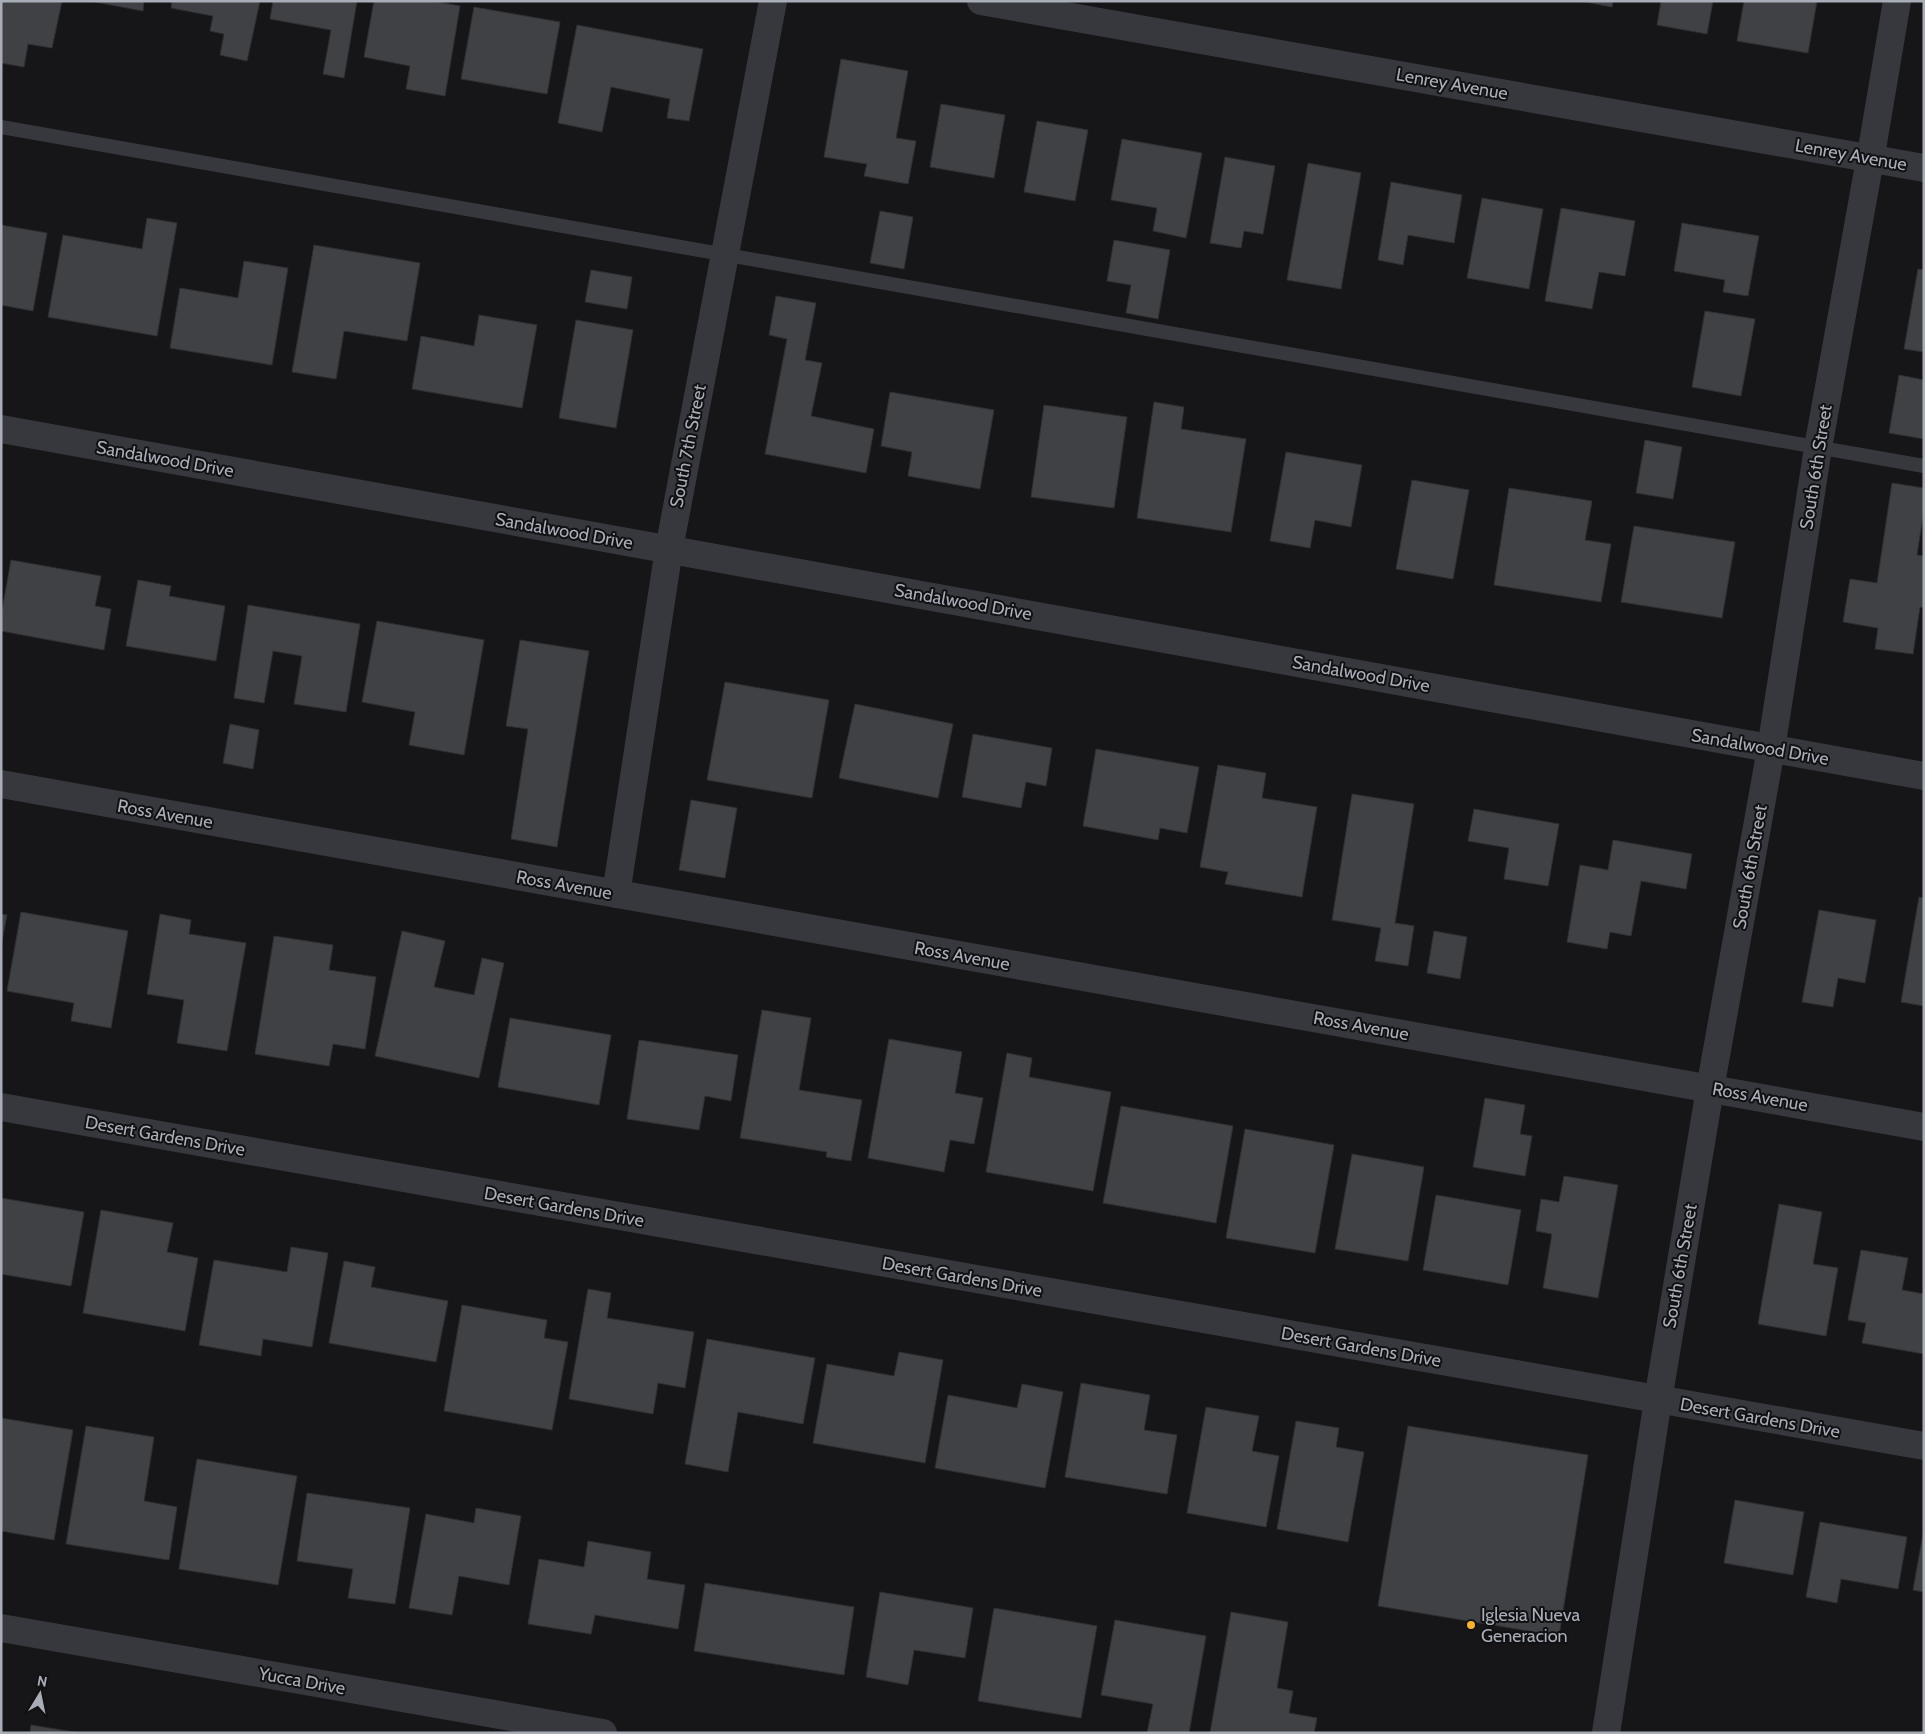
<svg xmlns="http://www.w3.org/2000/svg" width="1925" height="1734" font-family="Cabin,sans-serif">
<style>
.building{fill:#404145;stroke:#303034}
.lines{fill:none;stroke-linecap:round;stroke-linejoin:round}
.service{stroke:#37383d;stroke-width:14}
.minor{stroke:#37383d;stroke-width:28}
.tertiary{stroke:#37383d;stroke-width:28}
.poi-dot{fill:#f2b134;stroke:#111113;stroke-width:2}
.labels{text-anchor:middle;stroke-width:4;stroke-linejoin:round;paint-order:stroke}
.street-label{font-size:18px;fill:#a8adb8;stroke:#111113}
.poi-label{font-size:18px;fill:#a8adb8;stroke:#111113;text-anchor:start}
</style>
<rect width="100%" height="100%" fill="#161618"/>
<!-- building -->
<g class="building">
<polygon points="1,1 62,1 52,48 28,44 24,67 1,63"/>
<polygon points="90,1 144,1 143,11"/>
<polygon points="172,1 260,1 247,61 220,55 224,34 210,31 213,16 171,8"/>
<polygon points="273,1 357,1 344,78 323,74 331,30 270,19"/>
<polygon points="374,1 433,1 460,6 445,96 406,89 410,66 364,57"/>
<polygon points="1580,1 1613,1 1612,7"/>
<polygon points="1661,1 1713,1 1707,34 1657,25"/>
<polygon points="1744,1 1817,1 1808,53 1737,41"/>
<polygon points="474,7 560,22 547,94 461,79"/>
<polygon points="577,25 703,49 689,121 667,118 670,99 611,87 602,132 558,123"/>
<polygon points="841,59 908,71 896,138 916,141 908,184 864,176 867,164 824,157"/>
<polygon points="941,104 1005,115 994,178 930,167"/>
<polygon points="1037,121 1088,130 1075,201 1024,192"/>
<polygon points="1122,139 1202,153 1186,238 1153,231 1157,208 1111,200"/>
<polygon points="1225,157 1275,166 1263,234 1244,231 1241,248 1210,243"/>
<polygon points="1308,163 1361,173 1341,289 1287,280"/>
<polygon points="1391,182 1462,195 1454,243 1408,235 1403,265 1378,260"/>
<polygon points="1482,198 1543,209 1529,289 1467,278"/>
<polygon points="1561,208 1635,221 1625,276 1599,272 1592,309 1545,301"/>
<polygon points="880,211 913,217 904,269 870,263"/>
<polygon points="147,218 177,223 157,336 48,317 63,235 142,249"/>
<polygon points="1682,223 1759,236 1748,296 1723,292 1725,280 1674,271"/>
<polygon points="1,225 47,233 33,311 1,305"/>
<polygon points="1114,240 1170,250 1158,319 1126,313 1131,285 1107,281"/>
<polygon points="314,245 420,263 407,341 344,331 336,379 292,372"/>
<polygon points="244,261 288,268 272,365 170,348 180,288 238,298"/>
<polygon points="1918,269 1924,270 1924,352 1904,349"/>
<polygon points="591,270 632,277 627,309 585,302"/>
<polygon points="776,296 816,303 805,360 822,363 811,416 874,429 866,473 765,454 787,339 769,335"/>
<polygon points="1705,311 1755,319 1741,396 1692,387"/>
<polygon points="479,315 537,325 522,408 412,389 421,336 474,346"/>
<polygon points="576,320 633,330 616,428 559,418"/>
<polygon points="1899,375 1924,380 1924,439 1889,433"/>
<polygon points="890,392 994,410 980,489 908,476 912,452 881,446"/>
<polygon points="1154,402 1184,407 1181,429 1246,439 1231,532 1137,518"/>
<polygon points="1044,405 1127,417 1114,508 1031,497"/>
<polygon points="1645,440 1682,447 1673,499 1636,493"/>
<polygon points="1286,452 1362,465 1351,527 1315,520 1310,548 1270,541"/>
<polygon points="1412,480 1469,490 1453,579 1396,569"/>
<polygon points="1892,483 1924,488 1924,509 1917,555 1924,556 1924,608 1920,607 1913,654 1875,649 1878,628 1843,622 1850,579 1877,583"/>
<polygon points="1509,488 1592,501 1585,540 1611,544 1601,602 1494,585"/>
<polygon points="1634,526 1735,542 1722,618 1621,602"/>
<polygon points="11,560 101,576 95,606 111,609 104,650 1,631 1,616"/>
<polygon points="138,580 171,586 169,596 225,606 216,661 126,646"/>
<polygon points="248,605 360,624 346,712 294,704 302,656 273,651 264,703 234,698"/>
<polygon points="377,621 484,640 464,755 409,745 415,712 362,702"/>
<polygon points="520,640 589,651 557,847 511,839 528,729 506,726"/>
<polygon points="725,682 829,700 812,798 707,780"/>
<polygon points="855,704 953,724 938,798 839,778"/>
<polygon points="230,724 259,730 253,769 223,763"/>
<polygon points="973,734 1052,748 1046,786 1026,782 1021,808 962,797"/>
<polygon points="1096,749 1199,767 1187,833 1160,828 1158,840 1083,826"/>
<polygon points="1218,765 1266,773 1262,798 1317,807 1302,897 1225,884 1228,872 1200,867"/>
<polygon points="1352,794 1414,804 1395,923 1414,926 1408,966 1375,961 1381,928 1332,920"/>
<polygon points="691,800 737,808 725,878 679,870"/>
<polygon points="1474,809 1559,824 1548,886 1504,879 1509,848 1468,841"/>
<polygon points="1613,840 1692,854 1686,889 1641,881 1631,936 1610,932 1607,949 1567,942 1580,865 1608,870"/>
<polygon points="1919,897 1924,898 1924,1006 1901,1002"/>
<polygon points="1819,910 1876,920 1865,983 1838,978 1833,1007 1802,1002"/>
<polygon points="21,912 128,931 111,1028 71,1021 74,1003 7,991"/>
<polygon points="1,914 7,915 1,946"/>
<polygon points="160,914 191,920 189,934 246,943 227,1051 177,1043 184,1000 147,994"/>
<polygon points="402,931 445,941 434,987 474,995 482,958 504,963 479,1078 375,1056"/>
<polygon points="1434,931 1467,937 1460,979 1427,973"/>
<polygon points="274,936 333,945 329,970 376,977 365,1049 333,1044 329,1066 255,1054"/>
<polygon points="762,1010 811,1018 799,1090 862,1100 851,1161 826,1157 827,1152 740,1138"/>
<polygon points="510,1018 611,1035 599,1105 498,1087"/>
<polygon points="889,1039 962,1052 955,1093 983,1098 974,1144 950,1140 944,1172 868,1158"/>
<polygon points="639,1040 738,1055 731,1101 705,1096 699,1130 627,1119"/>
<polygon points="1007,1053 1032,1058 1029,1077 1111,1092 1093,1191 986,1172"/>
<polygon points="1485,1098 1525,1105 1520,1134 1532,1136 1525,1176 1473,1167"/>
<polygon points="1121,1106 1233,1126 1216,1223 1103,1203"/>
<polygon points="1245,1129 1334,1145 1315,1253 1226,1238"/>
<polygon points="1352,1154 1424,1167 1408,1261 1335,1249"/>
<polygon points="1564,1176 1618,1185 1598,1298 1543,1288 1552,1234 1536,1231 1541,1199 1559,1202"/>
<polygon points="1436,1195 1521,1210 1508,1285 1423,1270"/>
<polygon points="1,1198 84,1212 71,1286 1,1274"/>
<polygon points="1779,1204 1822,1212 1813,1264 1838,1268 1826,1336 1758,1324"/>
<polygon points="101,1210 173,1223 167,1252 198,1258 185,1331 83,1313"/>
<polygon points="291,1247 328,1253 312,1347 263,1339 261,1356 199,1345 214,1260 287,1272"/>
<polygon points="1861,1250 1908,1258 1902,1290 1924,1294 1924,1354 1862,1343 1866,1323 1848,1320"/>
<polygon points="344,1261 375,1267 371,1287 448,1301 436,1362 329,1343"/>
<polygon points="588,1289 611,1293 607,1318 694,1332 685,1388 658,1383 653,1414 569,1399"/>
<polygon points="462,1305 547,1320 544,1338 568,1342 552,1430 444,1411"/>
<polygon points="707,1339 815,1358 803,1424 738,1412 728,1472 685,1464"/>
<polygon points="899,1352 943,1360 925,1463 813,1443 827,1364 894,1376"/>
<polygon points="1081,1383 1150,1395 1144,1430 1177,1435 1167,1494 1065,1477"/>
<polygon points="1022,1384 1063,1392 1045,1488 935,1468 948,1395 1017,1408"/>
<polygon points="1206,1407 1259,1416 1252,1451 1279,1456 1266,1527 1187,1513"/>
<polygon points="1,1418 73,1430 54,1540 1,1531"/>
<polygon points="1296,1421 1339,1428 1336,1447 1364,1452 1348,1542 1277,1529"/>
<polygon points="86,1426 154,1437 144,1501 177,1507 169,1560 66,1544"/>
<polygon points="1408,1426 1588,1455 1559,1636 1378,1606"/>
<polygon points="197,1459 297,1476 278,1585 179,1569"/>
<polygon points="307,1493 410,1508 395,1604 348,1598 353,1569 297,1561"/>
<polygon points="1735,1500 1804,1512 1793,1575 1724,1563"/>
<polygon points="476,1508 521,1516 509,1585 459,1576 452,1615 409,1608 426,1514 474,1523"/>
<polygon points="1820,1522 1907,1537 1898,1589 1841,1579 1837,1603 1806,1597"/>
<polygon points="1923,1534 1924,1534 1924,1592 1913,1590"/>
<polygon points="588,1541 651,1552 647,1579 685,1585 678,1629 595,1615 591,1634 528,1624 539,1559 584,1567"/>
<polygon points="705,1583 854,1607 844,1675 694,1651"/>
<polygon points="880,1592 973,1608 965,1658 914,1650 908,1685 866,1677"/>
<polygon points="994,1608 1097,1626 1081,1718 978,1701"/>
<polygon points="1231,1612 1288,1622 1277,1688 1293,1691 1289,1713 1317,1718 1314,1733 1210,1733"/>
<polygon points="1115,1620 1206,1636 1189,1733 1147,1733 1153,1704 1101,1695"/>
<polygon points="31,1725 80,1733 30,1733"/>
</g>
<g class="lines">
<!-- service -->
<polyline class="service" points="1,127 1924,466"/>
<!-- minor -->
<g class="minor">
<polyline points="981,1 1924,168"/>
<polyline points="1,429 1924,776"/>
<polyline points="616,894 669,549 773,1"/>
<polyline points="1,1107 1924,1446"/>
<polyline points="1,1628 603,1733"/>
<polyline points="1606,1733 1658,1400 1710,1089 1771,749 1818,448 1873,143 1897,1"/>
</g>
<!-- tertiary -->
<polyline class="tertiary" points="1,784 1924,1127"/>
</g>
<!-- markers -->
<circle class="poi-dot" cx="1471" cy="1625" r="5"/>
<g class="labels">
<!-- street labels -->
<g class="street-label">
<text transform="translate(1452 84) rotate(10)" y="6">Lenrey Avenue</text>
<text transform="translate(1851 155) rotate(10)" y="6">Lenrey Avenue</text>
<text transform="translate(688 446) rotate(-79)" y="6">South 7th Street</text>
<text transform="translate(165 459) rotate(10)" y="6">Sandalwood Drive</text>
<text transform="translate(1816 467) rotate(-81)" y="6">South 6th Street</text>
<text transform="translate(564 531) rotate(10)" y="6">Sandalwood Drive</text>
<text transform="translate(963 602) rotate(10)" y="6">Sandalwood Drive</text>
<text transform="translate(1361 674) rotate(10)" y="6">Sandalwood Drive</text>
<text transform="translate(1760 747) rotate(10)" y="6">Sandalwood Drive</text>
<text transform="translate(165 814) rotate(10)" y="6">Ross Avenue</text>
<text transform="translate(1750 867) rotate(-80)" y="6">South 6th Street</text>
<text transform="translate(564 885) rotate(10)" y="6">Ross Avenue</text>
<text transform="translate(962 956) rotate(10)" y="6">Ross Avenue</text>
<text transform="translate(1361 1026) rotate(10)" y="6">Ross Avenue</text>
<text transform="translate(1760 1097) rotate(10)" y="6">Ross Avenue</text>
<text transform="translate(165 1136) rotate(10)" y="6">Desert Gardens Drive</text>
<text transform="translate(564 1207) rotate(10)" y="6">Desert Gardens Drive</text>
<text transform="translate(1680 1266) rotate(-80)" y="6">South 6th Street</text>
<text transform="translate(962 1277) rotate(10)" y="6">Desert Gardens Drive</text>
<text transform="translate(1361 1347) rotate(10)" y="6">Desert Gardens Drive</text>
<text transform="translate(1760 1418) rotate(10)" y="6">Desert Gardens Drive</text>
<text transform="translate(302 1681) rotate(10)" y="6">Yucca Drive</text>
</g>
<!-- poi labels -->
<g class="poi-label">
<text x="1481" y="1621">Iglesia Nueva<tspan x="1481" dy="21">Generacion</tspan></text>
</g>
</g>
<!-- border -->
<rect width="1925" height="1734" fill="none" stroke="#a8adb8" stroke-width="5"/>
<!-- north arrow -->
<g transform="translate(40 1694) rotate(10)" stroke="#111113" stroke-width="4" paint-order="stroke">
<path d="M0-4L9 19L0 12L-9 19Z" fill="#a8adb8"/>
<text y="-8" font-size="14" font-weight="bold" text-anchor="middle" fill="#a8adb8">N</text>
</g>
</svg>
